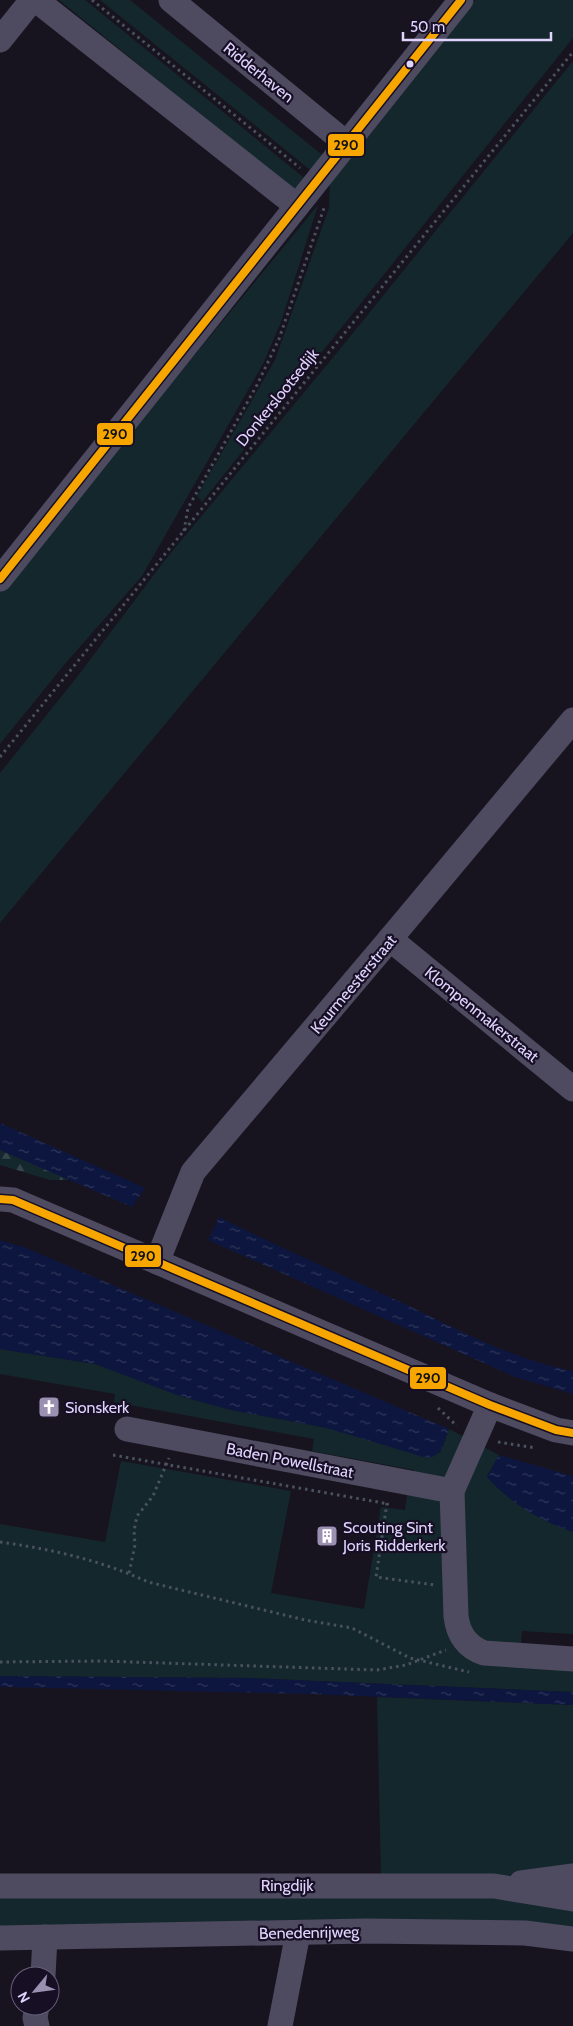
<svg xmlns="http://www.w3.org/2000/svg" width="573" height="2026" font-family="Cabin,sans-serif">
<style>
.green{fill:#14272c}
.forest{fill:url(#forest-firs)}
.water{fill:url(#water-ripples)}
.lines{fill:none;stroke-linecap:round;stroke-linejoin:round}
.path{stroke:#4a5260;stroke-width:3;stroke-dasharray:2.5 4;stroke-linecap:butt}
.minor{stroke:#4e4a60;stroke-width:25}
.bus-1-casing{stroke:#170f24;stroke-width:11}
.bus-1{stroke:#f7a600;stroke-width:8}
.bus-dot{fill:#e0d4fe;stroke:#170f24;stroke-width:2}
.labels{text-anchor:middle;stroke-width:4.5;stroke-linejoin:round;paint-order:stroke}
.street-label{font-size:16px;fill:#e0d4fe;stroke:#170f24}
.poi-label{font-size:16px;fill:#e0d4fe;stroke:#170f24;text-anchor:start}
.line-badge{stroke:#170f24;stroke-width:2}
.pale-badge-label{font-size:14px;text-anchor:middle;font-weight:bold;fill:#111}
</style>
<defs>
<pattern id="forest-firs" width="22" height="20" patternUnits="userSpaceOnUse" patternTransform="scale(1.25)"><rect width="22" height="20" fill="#14272c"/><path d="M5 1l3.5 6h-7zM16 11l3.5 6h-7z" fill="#36454c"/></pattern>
<pattern id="water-ripples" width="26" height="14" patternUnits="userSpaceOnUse" patternTransform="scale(1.25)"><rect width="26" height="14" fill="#0d163e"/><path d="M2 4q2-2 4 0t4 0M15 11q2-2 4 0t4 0" fill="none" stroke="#30375b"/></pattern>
</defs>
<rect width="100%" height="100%" fill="#18141f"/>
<!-- green -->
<g class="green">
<polygon points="59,0 85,0 308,181 295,191"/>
<polygon points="100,0 130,0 326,158 314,173"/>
<polygon points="475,0 573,0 573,38 202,502 197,496 275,360 329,208 330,179"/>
<polygon points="573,61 573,233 0,923 0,773 77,677 165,560 340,349"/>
<polygon points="318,205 281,322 263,364 142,576 64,665 0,744 0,592"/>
<path d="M0,1349l95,15 85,32 51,14 96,18 113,25 9,-24 50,26 -12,21c23,27 53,44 86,56v102l-51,-3 -1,12 52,4v45l-324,-14 -249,-2v-152l105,18 16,-81 170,30 -20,102 93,16 17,-102 24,3 3,-21 6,-19 -102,-19 2,-12 -200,-37 1,-8 -115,-20z"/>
<polygon points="377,1697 573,1705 573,1893 381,1877"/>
<polygon points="434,1891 573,1906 573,1931 0,1928 0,1895"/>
</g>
<!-- forest -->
<polygon class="forest" points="0,1150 70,1180 50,1180 0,1165"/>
<!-- water -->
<g class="water">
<polygon points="0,1123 145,1188 132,1207 0,1150"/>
<path d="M219,1217c58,29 117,55 175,82 58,27 115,60 179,72v23l-58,-17 -307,-137z"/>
<path d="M0,1240l24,7 425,182c-5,13 -6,27 -22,29l-100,-30 -96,-18 -51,-14 -85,-32 -95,-15z"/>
<path d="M499,1455l74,21v56c-33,-11 -63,-29 -86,-55z"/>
<polygon points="0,1676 249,1678 573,1692 573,1705 311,1694 0,1687"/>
</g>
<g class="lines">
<!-- path -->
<g class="path">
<polyline points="92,0 300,168"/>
<polyline points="184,531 188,508 257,385 279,339 324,208"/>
<polyline points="0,757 573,52"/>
<polyline points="438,1408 457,1426"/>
<polyline points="498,1442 536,1448"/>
<polyline points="113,1455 389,1504"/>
<polyline points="387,1503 376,1577 435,1585"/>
<path d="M0,1542c51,7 100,18 148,40l157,38 47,8 58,30 59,14"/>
<polyline points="129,1573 135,1545 134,1531 137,1516 153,1496 169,1458"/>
<polyline points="0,1662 101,1661 377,1670 406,1665 446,1650"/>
</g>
<!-- minor -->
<g class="minor">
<polyline points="36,0 297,206"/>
<polyline points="171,0 347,144"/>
<polyline points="0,40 32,0"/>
<polyline points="0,579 461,0"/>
<polyline points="390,939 573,1089"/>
<polyline points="0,1199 13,1200 490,1405 556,1430 573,1433"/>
<polyline points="157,1262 193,1172 390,939 573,720"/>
<polyline points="127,1429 452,1491 490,1405"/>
<path d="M452,1491l4,125c2,18 11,31 28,37l89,6"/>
<polyline points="521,1883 573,1876"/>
<polyline points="0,1886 494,1886 573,1899"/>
<polyline points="0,1938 366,1931 525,1933 573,1939"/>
<polyline points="43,1976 45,1937"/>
<polyline points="37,2026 35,2018 37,2006"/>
<polyline points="280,2026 298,1933"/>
</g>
<!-- bus-1 casing -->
<g class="bus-1-casing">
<g id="bus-1">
<polyline points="0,579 461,0"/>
<polyline points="0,1199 13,1200 490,1405 556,1430 573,1433"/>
</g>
</g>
<!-- bus-1 -->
<use href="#bus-1" class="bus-1"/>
</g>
<!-- icons -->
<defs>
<g id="church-square" transform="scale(1.125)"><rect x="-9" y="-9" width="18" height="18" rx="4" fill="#9a91b0" stroke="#170f24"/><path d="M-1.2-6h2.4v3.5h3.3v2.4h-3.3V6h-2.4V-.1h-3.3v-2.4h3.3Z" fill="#fff"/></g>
<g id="building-square" transform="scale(1.125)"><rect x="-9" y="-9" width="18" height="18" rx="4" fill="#9a91b0" stroke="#170f24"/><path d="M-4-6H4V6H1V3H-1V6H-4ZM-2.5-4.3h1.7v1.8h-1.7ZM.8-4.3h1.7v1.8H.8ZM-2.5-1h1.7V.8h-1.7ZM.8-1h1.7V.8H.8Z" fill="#fff"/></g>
</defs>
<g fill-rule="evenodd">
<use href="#church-square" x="49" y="1407"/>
<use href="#building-square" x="327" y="1536"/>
</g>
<!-- markers -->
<circle class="bus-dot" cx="410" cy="64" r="4.5"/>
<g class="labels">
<!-- street labels -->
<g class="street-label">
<text transform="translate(259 72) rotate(39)" y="6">Ridderhaven</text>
<text transform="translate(277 397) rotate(-51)" y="6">Donkerslootsedijk</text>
<text transform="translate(353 984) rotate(-50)" y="6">Keurmeesterstraat</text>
<text transform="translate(482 1014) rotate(39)" y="6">Klompenmakerstraat</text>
<text transform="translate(290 1460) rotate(11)" y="6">Baden Powellstraat</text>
<text x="287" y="1891">Ringdijk</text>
<text transform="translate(309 1932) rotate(-1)" y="6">Benedenrijweg</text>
</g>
<!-- poi labels -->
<g class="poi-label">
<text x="65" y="1413">Sionskerk</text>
<text x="343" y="1533">Scouting Sint<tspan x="343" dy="18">Joris Ridderkerk</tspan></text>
</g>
</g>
<g class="line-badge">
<rect x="327" y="133" width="38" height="24" rx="5" fill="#f7a600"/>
<rect x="96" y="422" width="38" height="24" rx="5" fill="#f7a600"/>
<rect x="124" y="1244" width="38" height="24" rx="5" fill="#f7a600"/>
<rect x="409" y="1366" width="38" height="24" rx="5" fill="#f7a600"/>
</g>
<g class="pale-badge-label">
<text x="346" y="150">290</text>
<text x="115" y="439">290</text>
<text x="143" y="1261">290</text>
<text x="428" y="1383">290</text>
</g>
<!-- north arrow -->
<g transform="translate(35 1991) rotate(241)"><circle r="24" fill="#170f24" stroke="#675e7b"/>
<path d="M0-4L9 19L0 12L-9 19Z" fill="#9a91b0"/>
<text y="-8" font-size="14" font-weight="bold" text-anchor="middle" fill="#e0d4fe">N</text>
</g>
<!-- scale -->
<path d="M403 32v8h148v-8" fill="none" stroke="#e0d4fe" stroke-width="2.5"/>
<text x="410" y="32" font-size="15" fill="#e0d4fe" stroke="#170f24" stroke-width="4" paint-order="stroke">50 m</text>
</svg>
